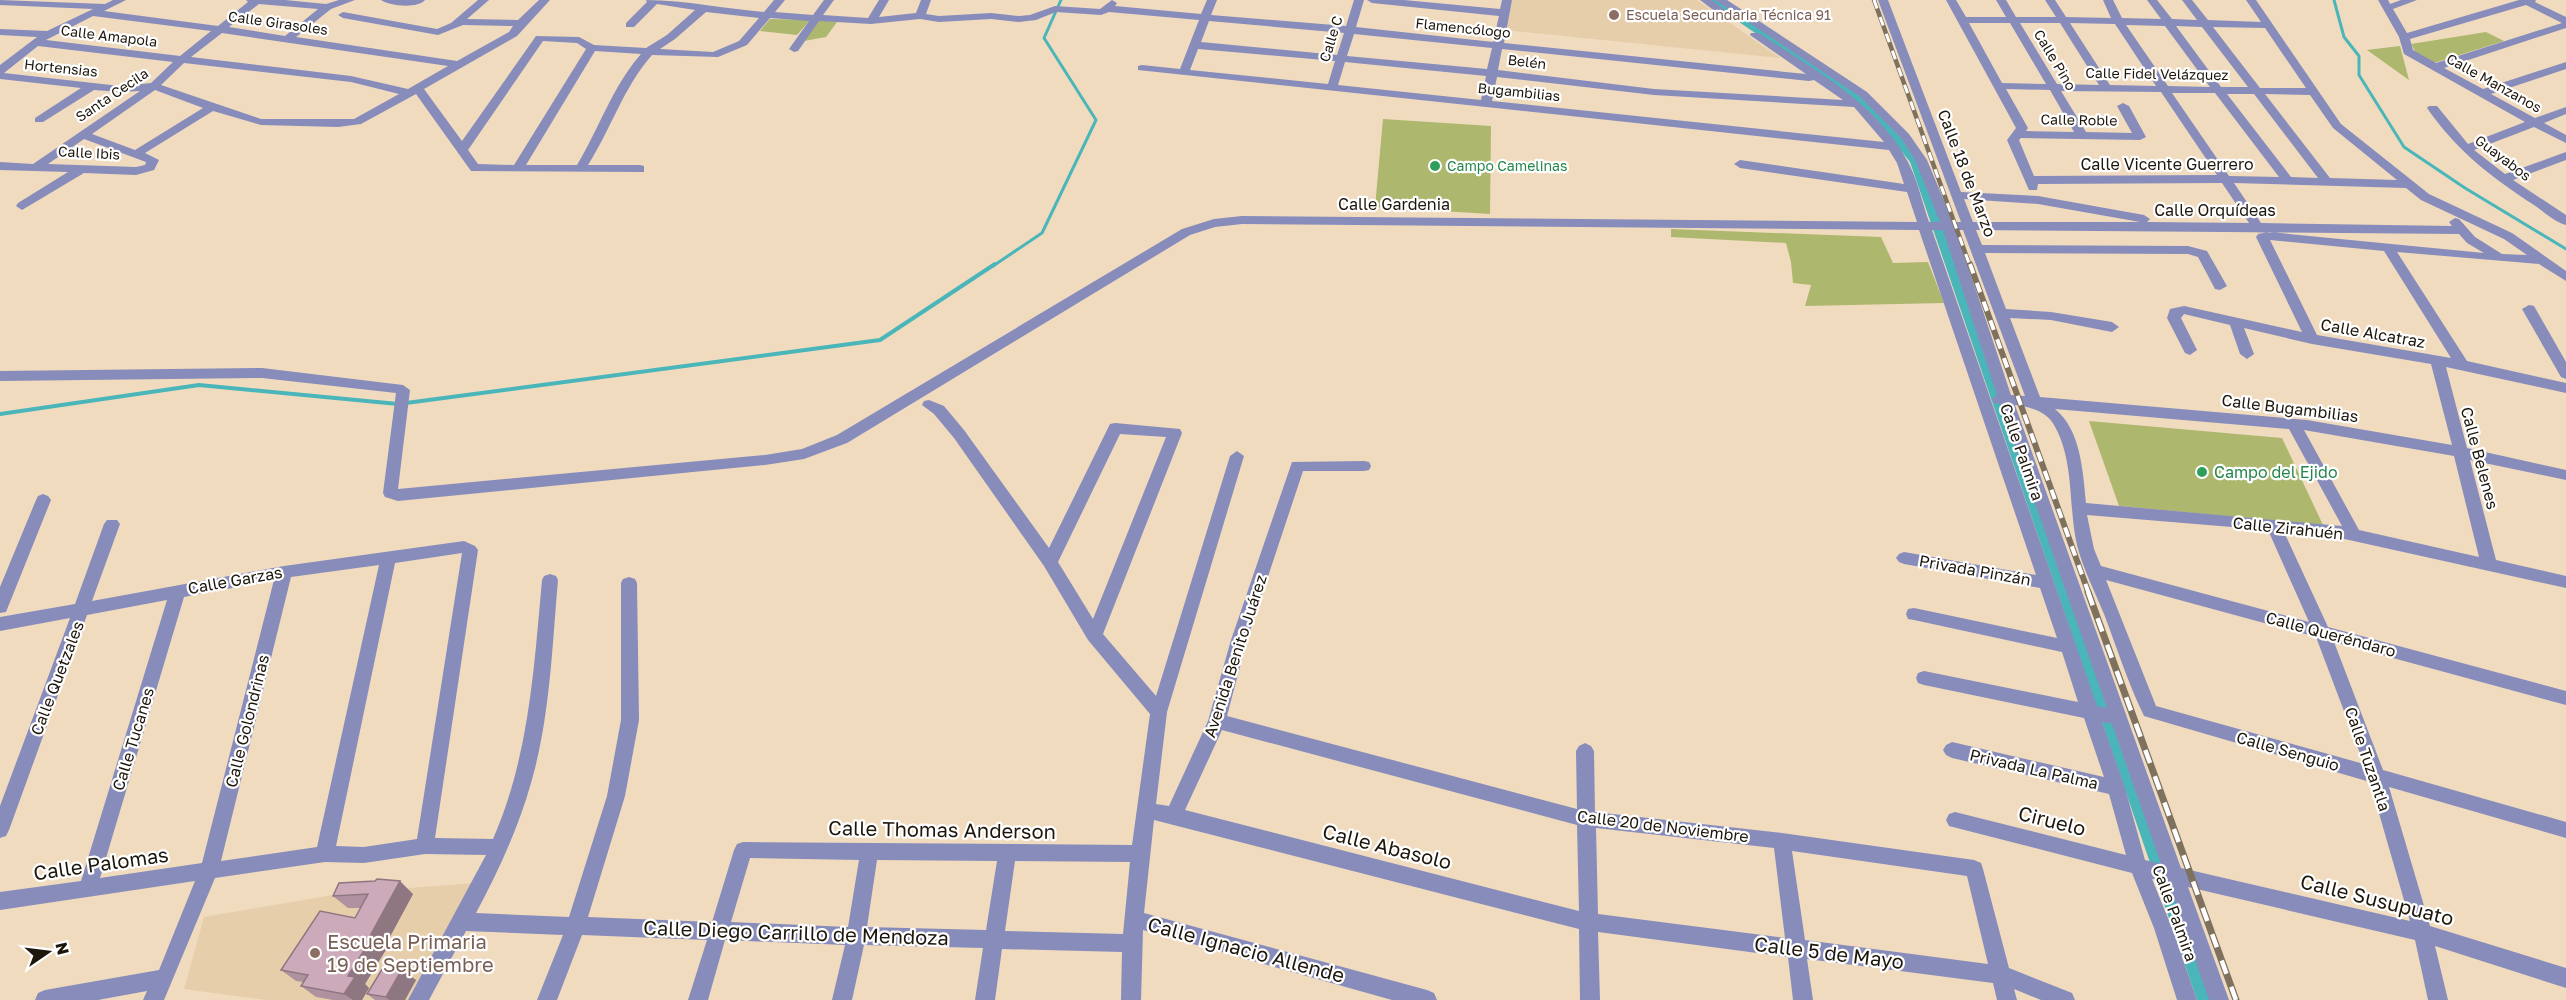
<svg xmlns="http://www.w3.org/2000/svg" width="2566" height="1000" font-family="'Golos Text',sans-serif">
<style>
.built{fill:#e7ceab}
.green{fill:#aeb76e}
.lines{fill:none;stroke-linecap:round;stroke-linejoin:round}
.stream-far1{stroke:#4ab6ba;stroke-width:3}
.stream{stroke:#4ab6ba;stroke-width:4}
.canal{fill:#4ab6ba;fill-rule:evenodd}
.minor{fill:#878cbb;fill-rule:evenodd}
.rail-far2-casing{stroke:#7e715e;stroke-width:4.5}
.rail-far1-casing{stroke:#7e715e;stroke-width:6}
.rail-casing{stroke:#7e715e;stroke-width:7}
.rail-far2{stroke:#fff;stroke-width:3;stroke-dasharray:9;stroke-linecap:butt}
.rail-far1{stroke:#fff;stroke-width:4;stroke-dasharray:10;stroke-linecap:butt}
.rail{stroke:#fff;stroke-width:4.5;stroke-dasharray:14;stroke-linecap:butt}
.wall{fill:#af929f}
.shaded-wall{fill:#8f7782}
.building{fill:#ccaab9;stroke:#8f7782;stroke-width:1.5}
.education-dot{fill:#8d6e63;stroke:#fff;stroke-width:2}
.leisure-dot{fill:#2e9e5b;stroke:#fff;stroke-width:2}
.labels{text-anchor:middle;stroke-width:4.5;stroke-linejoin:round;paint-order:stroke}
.far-education-label{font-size:14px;fill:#785e54;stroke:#fff;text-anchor:start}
.far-street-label{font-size:14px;fill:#1d160b;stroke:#fff}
.far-leisure-label{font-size:14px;fill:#27864d;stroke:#fff;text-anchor:start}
.street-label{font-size:16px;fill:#1d160b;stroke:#fff}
.leisure-label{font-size:16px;fill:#27864d;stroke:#fff;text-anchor:start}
.near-street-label{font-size:20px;fill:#1d160b;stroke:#fff}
.near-education-label{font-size:20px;fill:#785e54;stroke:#fff;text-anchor:start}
</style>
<rect width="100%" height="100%" fill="#f0dbbf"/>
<!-- built -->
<g class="built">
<polygon points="1512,0 1697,0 1780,58 1505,30"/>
<polygon points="475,883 410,1000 266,1000 184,989 204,917 344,893"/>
</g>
<!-- green -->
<g class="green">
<polygon points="770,19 810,20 797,35 760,31"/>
<polygon points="819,20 837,22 826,37 804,41"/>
<polygon points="2486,32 2504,41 2434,63 2416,53 2411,44"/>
<polygon points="2400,46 2409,80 2367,50"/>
<polygon points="1383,119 1491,126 1490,214 1375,207"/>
<polygon points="1671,229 1881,237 1893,263 1928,262 1944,303 1805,306 1811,285 1793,283 1791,262 1786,243 1671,237"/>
<polygon points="2089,421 2282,438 2323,525 2119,506"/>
</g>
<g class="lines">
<!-- stream-far1 -->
<g class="stream-far1">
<polyline points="2334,0 2344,37 2359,56 2359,75 2404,147 2465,188 2566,249"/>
<polyline points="993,266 1042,233 1096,120 1044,38 1061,0"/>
</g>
<!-- stream -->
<g class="stream">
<polyline points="406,403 880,340 995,264"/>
<polyline points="0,414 199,385 398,404"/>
</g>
<!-- canal -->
<polygon class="canal" points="1707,0 1718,0 1864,98 1884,115 1920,162 2215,1000 2197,1000 1910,162 1876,119 1856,102"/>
<!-- minor -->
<g class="minor">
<path d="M0,0l105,4 8,-4h13l-22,11 114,15 30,-24 -2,-2h39l41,4 13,-4h16l-24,9 -35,28 161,24 52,-29 4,-6 -50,-1 -25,10 -95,-17 -5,-3 5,-3 94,17 14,-6 27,-23h11l-22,19 51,1 21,-20h11l-33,36 -93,53 38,52 74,-105 43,1 15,8 52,3 21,-13 28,-25 -38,-6 -23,23h-8v-4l21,-21 -1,-2c40,0 79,9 118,12l10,-12h11l-10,12 38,3 11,-15h10l-11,15 45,3 11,-18h10l-10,17 37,-4 5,-13h10l-5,14 13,2 52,-3 28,3 11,-1 25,-9 45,3 12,-9 5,3 -2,3 86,8 6,-14h10l-6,15 135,11 8,-26h10l-8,27 137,15 6,-26 -127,-13 -5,-3h37l96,9 2,-9h10l-8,43 302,31 -56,-39 1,-2h8c55,37 118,69 149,129 10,19 14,40 21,60h11l-25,-62 -14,-22 -42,-42 -144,-96h12l140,92 42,42 18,26 26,62h8l-83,-222h10l73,192 77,4 106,19 6,4 -3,3 102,1 -27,-40 -184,1 -1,6h-8l-22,-50 9,-12 -70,-128h10l10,17h40l-10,-17h10l10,17h40l-11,-17h10l11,17 45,1 -8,-18h10l9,18 39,1 -14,-19h10l15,19 25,1 -15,-20h10l16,20 53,2 -15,-22h10l85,124 88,70 83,39 54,38v10l-27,-17 -142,-12 70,109 99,22v10l-120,-26 21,81 99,22v10l-96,-20 26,100 70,16v12l-235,-52 -47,-4 44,95 238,64v14l-232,-63 49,128 183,52v16l-177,-51 41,139 136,42v20l-131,-42 13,54h-20l-13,-60 -227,-53 41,113h-20l-41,-118 -16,-3 20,49 25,72h-20l-23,-72 -22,-55 -183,-47 -3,-6 3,-6 6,-2 171,43 -17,-61 -157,-36 -6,-3 -3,-5 3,-5 6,-3 152,35 -20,-59 -160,-33 -6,-2 -2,-5 2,-5 6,-2 154,31 -16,-50 -148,-32 -6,-1 -2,-5 2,-5 6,-1 143,30 -17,-50 -136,-24 -5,-2 -3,-4 3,-4 5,-2 132,23 -117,-345 -677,-6 -27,3 -25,8 -343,208 -43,16 -39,6 -367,36 -13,-4 -2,-4 13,-100 -134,-15 -262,3v-10l262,-3 141,17 7,5 -12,99 367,-34 37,-6 35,-14 345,-206 32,-10 28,-3 675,6 -10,-30 -167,-24 -6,-4 6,-4 164,24 -7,-21 -8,-13 -751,-80v-4l4,-1 38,4 19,-49 -90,-8 -8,3 -45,-3 -20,8 -17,2 -28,-3 -52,3 -19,-3 -49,5 -52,-3 -21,30 -4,1 -5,-3 20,-28 -39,-3 -23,27 -29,12 -66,-2c-29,33 -41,74 -64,110h52l4,1v6l-173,-1 -55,-77 -55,30 -23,3 -77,-2 -48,-14 -68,42 14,7 -5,10 -18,5 -52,-2 -62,37 -6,-4 2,-3 50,-31 -68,-2v-8l33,2 107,-73 -20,1 -26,-2 -51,32h-8v-4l46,-30 -81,-9v-14l37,-28 -37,-2v-6l47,2 46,-22 -93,-4zM259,4l59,5 -33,27 -56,-9zM706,12l53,6 -20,23 -26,11 -53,-3 15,-10zM93,16l118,15 -31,25 -134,-16zM1209,21l135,12 -7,22 -136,-13zM1969,23h41l36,61 -44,-1zM2020,23h40l39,62 -42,-1zM2070,23l45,1 41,62 -46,-1zM2126,25l39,1 45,61 -42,-1zM2176,26l26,1 46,60h-27zM2213,27l52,1 41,60h-46zM222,33l226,33 -40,23 -57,-13 -160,-19zM1354,34l138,14 -5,21 -140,-13zM543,41l34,2 9,6 -72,116 -36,-1 -10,-14zM38,46l135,16 -22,21 -31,3 -116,-13zM1198,49l137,12 -7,23 -138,-14zM1502,49l307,32 5,-1 29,20 -189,-11 -156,-19zM595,51l46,3c-29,33 -42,75 -64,111h-51zM1345,62l141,14 -5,24 -143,-15zM184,63l167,19 48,12 -45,25h-93l-100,-34zM1497,77l157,18 200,12 30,35 -392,-41zM2006,89l44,1 24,42 -48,-1 2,-3zM155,90l48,18 -68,42 -43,-16zM2061,91l100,1 56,83 -183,1 -15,-36 2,-2 119,2 6,-3 -17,-31 -6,-3 -6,3 15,27 -46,-1zM2172,93h43l64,84 -50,-1zM2227,94h27l64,84 -27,-1zM2265,94l45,1 23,33 64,52 -67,-2zM84,139l62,23 -1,3 -9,2 -88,-3zM2234,183l172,5 15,12 83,39 23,16 -25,-1 -27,-17 -16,-18 -4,-1 -6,4 3,4 -191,-3zM1964,199l74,5 102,18h-167zM1932,230h11l54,165 -5,4 2,4 6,1 107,304 -10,-2zM1956,230h7l62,166 -14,-1zM1976,230l483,4 8,9 17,10 -215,-21 -11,2 -2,3 46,95 -118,-26 -14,3 -3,9 18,35 5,2 7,-5 -16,-32 3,-4 46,11 10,29 7,5 7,-5 -10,-26 68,16 119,20 21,81 -145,-25 -267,-23 -30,-79 41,2 61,12 7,-5 -7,-5 -61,-10 -45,-3 -21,-56 203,1 10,3 17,32 5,1 7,-4 -20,-35 -19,-5 -206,-1zM2270,240l114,11 67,107 -134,-23zM2015,405c15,2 31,6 39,20 21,36 14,82 23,120 6,24 18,47 27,69 13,34 24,69 40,102l226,66 40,139 -229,-53zM2055,409l234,20 53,97 -256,-23c-3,-31 -5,-73 -31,-94zM2304,430l150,26 25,101 -120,-27zM2087,515l181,15 41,92 -208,-56 -7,-17zM2106,580l210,57 48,127 -208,-58zM2102,722l10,2 49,140 -16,-4 -20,-72z"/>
<path d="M381,0h44c-7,9 -36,6 -44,0z"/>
<polygon points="1700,0 1712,0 1733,16 1724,18"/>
<path d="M2378,0h10l2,4 11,-4h16l-24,9 14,24 112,-33h17l-1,2 31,15v11l-122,40 39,21 83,-27v7l-75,25 44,24 31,-11v7l-22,9 22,12v8l-32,-16 -60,23 31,24 61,-22v8l-53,20 53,35v10c-11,-3 -22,-13 -32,-20 -42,-27 -78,-55 -107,-97l2,-2h8l31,38 57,-22 -121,-68 -5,-17zM2526,5l36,18 -126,40 -23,-13 -3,-11z"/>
<polygon points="2529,305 2534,306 2566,362 2566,379 2561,377 2522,309"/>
<path d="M929,400l15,6 20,24 85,118 61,-124 5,-1 65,6 2,4 -79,201 53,62 74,-240 7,-5 7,5 -77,256 -11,92 13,2 39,-85 23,-81 61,-178 72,-1 5,1 2,4 -2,4 -5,1h-61l-56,169 -20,76 350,93 -1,-58 3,-5 6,-3 6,3 3,5 1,61 187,21 192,27 7,3 2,6 26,99 63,25 3,7h-34l-27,-11 3,11h-20l-4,-17 -186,-24 6,41h-20l-5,-43 -190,-25 2,68h-20l-1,-71 -425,-109 -10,93 283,77 7,3 3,7h-45l-249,-70 -2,70h-20l1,-48 -120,-3 -7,51h-20l8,-52 -119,-3 -12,55h-20l13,-55 -120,-5 -17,60h-20l19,-60 -125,-5 -25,65h-20l26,-65 -97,-4 -37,69h-21l78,-145 -61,-1 -61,9 -39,-1 -110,16 -51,122h-21l4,-9 -49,9h-63l3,-7 7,-3 114,-20 36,-89 -195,29v-18l81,-11 86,-281 -80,15 -78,215 -3,6 -6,2v-32l70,-188 -70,13v-14l75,-13 29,-80 3,-4h10l3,4 -28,77 192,-35 180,-25 11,5 3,4 -43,288 58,1c36,-82 41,-171 49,-259l2,-4 6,-2 6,2 2,4c-6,68 -8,138 -27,203 -13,46 -33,89 -55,130l93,4 38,-121 14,-76v-137l2,-4 6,-2 6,2 2,4 2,137 -14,76 -37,121 124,5 22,-72 3,-6 6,-2 389,3 18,-131 -62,-74 -44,-74 -90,-128 -20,-24 -12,-9 2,-4zM1120,434l46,3 -73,182 -35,-57zM462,553l-45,286 -53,8 -28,-1 59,-283zM379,565l-62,282 -96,14 70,-284zM274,580l-72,283 -102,15 84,-281zM1222,730l355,95 2,86 -394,-101zM1596,828l178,20 11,90 -187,-24zM1792,851l175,25 21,88 -183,-24zM750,858l109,2 -11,67 -117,-5zM877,860l120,1 -11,69 -119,-3zM1015,861l115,1 -7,72 -118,-3z"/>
<polygon points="43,494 48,496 51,500 8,607 6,612 0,613 0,587 36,500 38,496"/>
</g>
<!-- rail-far2 casing -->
<g class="rail-far2-casing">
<polyline id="rail-far2" points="1874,0 1970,266"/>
</g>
<!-- rail-far1 casing -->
<g class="rail-far1-casing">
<polyline id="rail-far1" points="1970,264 2089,594"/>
</g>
<!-- rail casing -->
<g class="rail-casing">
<polyline id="rail" points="2088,592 2236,1000"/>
</g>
<!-- rail-far2 -->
<use href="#rail-far2" class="rail-far2"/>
<!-- rail-far1 -->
<use href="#rail-far1" class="rail-far1"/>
<!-- rail -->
<use href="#rail" class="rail"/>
</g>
<!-- wall -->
<g class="wall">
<polygon points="339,883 413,894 385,946 387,948 365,984 369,988 362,1000 333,1000 316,997 301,986 303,982 296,981 281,970 355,918 361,908 348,908 333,896"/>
<polygon points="416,980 405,1000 375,1000 367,994"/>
</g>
<!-- shaded-wall -->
<g class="shaded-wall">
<polygon points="400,881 413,894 385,946 387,948 365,984 369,988 362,1000 353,1000 344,994 348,976"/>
<polygon points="402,969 416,980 405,1000 389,1000 386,997"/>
</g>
<!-- building -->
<g class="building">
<polygon points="377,879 400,881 370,936 373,936 348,976 355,977 344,994 301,986 308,975 281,970 320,911 355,918 368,894 333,896 339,883 375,881"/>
<polygon points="384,966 402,969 386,997 367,994"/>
</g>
<!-- markers -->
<g class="education-dot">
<circle cx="1614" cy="15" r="6"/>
<circle cx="315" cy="953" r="6"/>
</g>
<g class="leisure-dot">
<circle cx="1435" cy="166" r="6"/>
<circle cx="2202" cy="472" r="6"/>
</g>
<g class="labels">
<!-- far-education labels -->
<g class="far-education-label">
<text x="1626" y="20">Escuela Secundaria Técnica 91</text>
</g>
<!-- far-street labels -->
<g class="far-street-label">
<text transform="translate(278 23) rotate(8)" y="5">Calle Girasoles</text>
<text transform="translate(1463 28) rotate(6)" y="5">Flamencólogo</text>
<text transform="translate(109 36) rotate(7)" y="5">Calle Amapola</text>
<text transform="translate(1331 39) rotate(-73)" y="5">Calle C</text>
<text transform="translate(2055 60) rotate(59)" y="5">Calle Pino</text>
<text transform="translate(1527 62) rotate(7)" y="5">Belén</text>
<text transform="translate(61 68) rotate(6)" y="5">Hortensias</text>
<text transform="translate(2157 74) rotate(1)" y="5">Calle Fidel Velázquez</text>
<text transform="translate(2494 83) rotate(29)" y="5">Calle Manzanos</text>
<text transform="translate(1519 92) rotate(6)" y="5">Bugambilias</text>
<text transform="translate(112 95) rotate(-34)" y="5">Santa Cecila</text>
<text transform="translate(2079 120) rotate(1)" y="5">Calle Roble</text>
<text transform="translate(89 153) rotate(3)" y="5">Calle Ibis</text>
<text transform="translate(2503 158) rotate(37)" y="5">Guayabos</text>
</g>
<!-- far-leisure labels -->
<g class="far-leisure-label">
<text x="1447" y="171">Campo Camelinas</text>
</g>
<!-- street labels -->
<g class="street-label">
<text x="2167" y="170">Calle Vicente Guerrero</text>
<text transform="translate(1967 173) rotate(69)" y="6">Calle 18 de Marzo</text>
<text x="1394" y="210">Calle Gardenia</text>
<text x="2215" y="216">Calle Orquídeas</text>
<text transform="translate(2373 333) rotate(10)" y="6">Calle Alcatraz</text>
<text transform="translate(2290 408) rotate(7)" y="6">Calle Bugambilias</text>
<text transform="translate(2022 452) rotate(71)" y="6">Calle Palmira</text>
<text transform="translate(2480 458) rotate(75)" y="6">Calle Belenes</text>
<text transform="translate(2288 528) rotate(6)" y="6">Calle Zirahuén</text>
<text transform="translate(1975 570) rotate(10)" y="6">Privada Pinzán</text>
<text transform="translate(235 580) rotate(-10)" y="6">Calle Garzas</text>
<text transform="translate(2331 634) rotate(15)" y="6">Calle Queréndaro</text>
<text transform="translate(1235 656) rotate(-72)" y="6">Avenida Benito Juárez</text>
<text transform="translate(57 678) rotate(-69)" y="6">Calle Quetzales</text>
<text transform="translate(247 721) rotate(-76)" y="6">Calle Golondrinas</text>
<text transform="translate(133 739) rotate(-73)" y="6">Calle Tucanes</text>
<text transform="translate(2288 751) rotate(16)" y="6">Calle Senguio</text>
<text transform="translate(2368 759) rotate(71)" y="6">Calle Tuzantla</text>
<text transform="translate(2034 769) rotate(13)" y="6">Privada La Palma</text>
<text transform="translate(1663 826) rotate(7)" y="6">Calle 20 de Noviembre</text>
<text transform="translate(2175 913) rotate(70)" y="6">Calle Palmira</text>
</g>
<!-- leisure labels -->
<g class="leisure-label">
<text x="2214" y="478">Campo del Ejido</text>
</g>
<!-- near-street labels -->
<g class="near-street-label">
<text transform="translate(2052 821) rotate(14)" y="7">Ciruelo</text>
<text transform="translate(942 830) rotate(1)" y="7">Calle Thomas Anderson</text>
<text transform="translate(1387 847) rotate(14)" y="7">Calle Abasolo</text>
<text transform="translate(101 864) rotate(-8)" y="7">Calle Palomas</text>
<text transform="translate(2377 900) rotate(14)" y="7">Calle Susupuato</text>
<text transform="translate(796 933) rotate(2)" y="7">Calle Diego Carrillo de Mendoza</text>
<text transform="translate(1246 950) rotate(15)" y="7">Calle Ignacio Allende</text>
<text transform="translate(1829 953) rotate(7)" y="7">Calle 5 de Mayo</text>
</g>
<!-- near-education labels -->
<g class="near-education-label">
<text x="327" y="949">Escuela Primaria<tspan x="327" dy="23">19 de Septiembre</tspan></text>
</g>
</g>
<!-- north arrow -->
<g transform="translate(48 952) rotate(76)" stroke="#ffffff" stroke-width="4.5" paint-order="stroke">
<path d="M0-4.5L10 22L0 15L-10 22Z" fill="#1d160b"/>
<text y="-9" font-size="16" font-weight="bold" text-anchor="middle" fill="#1d160b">N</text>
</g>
</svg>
